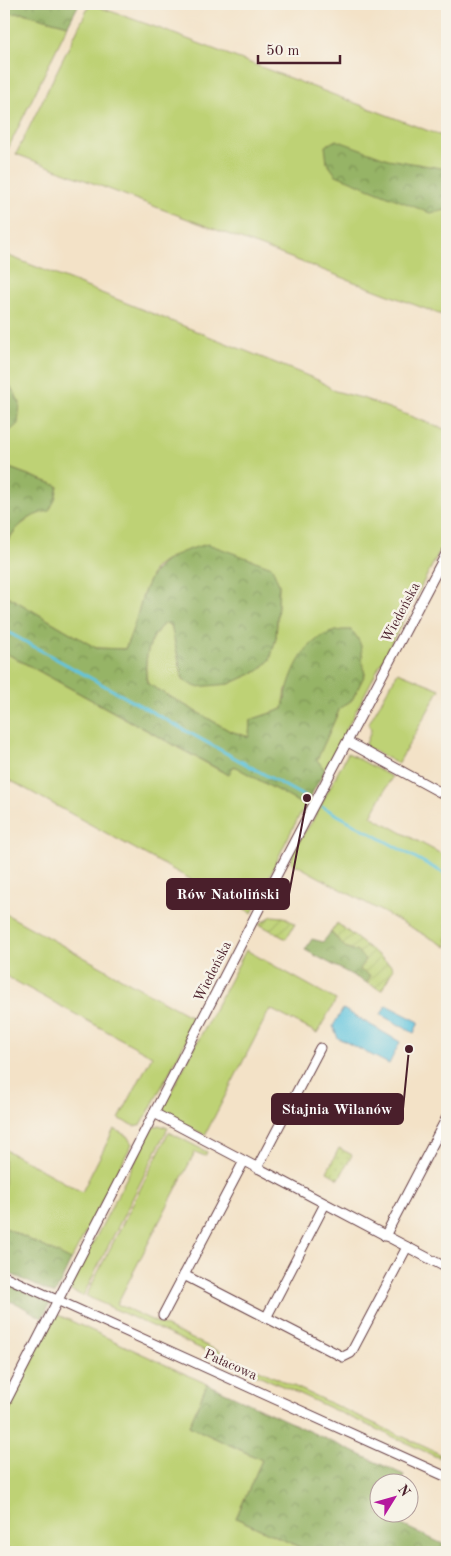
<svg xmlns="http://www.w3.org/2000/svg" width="451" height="1556" font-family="'Old Standard TT',serif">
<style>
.grass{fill:#bed275;stroke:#847850}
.forest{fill:url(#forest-crowns);stroke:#706a48}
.park{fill:url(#park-dots);stroke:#847850}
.garden{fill:url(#garden-furrows);stroke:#847850}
.water{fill:#61c5df;stroke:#567285}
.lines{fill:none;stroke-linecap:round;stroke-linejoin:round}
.stream{stroke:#61c5df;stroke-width:3}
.minor-casing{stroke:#633c42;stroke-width:11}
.minor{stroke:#fff;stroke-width:9}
.labels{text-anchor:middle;stroke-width:5;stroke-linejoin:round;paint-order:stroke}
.street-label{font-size:14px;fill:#4a1f2b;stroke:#f7f3e8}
.leader{fill:none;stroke:#4a1f2b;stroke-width:2}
.callout-dot{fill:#4a1f2b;stroke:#f7f3e8;stroke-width:2}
.callout{fill:#4a1f2b;stroke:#4a1f2b;stroke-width:2}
.callout-label{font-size:15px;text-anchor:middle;font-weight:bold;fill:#fff}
</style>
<defs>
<pattern id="forest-crowns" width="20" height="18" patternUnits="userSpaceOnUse" patternTransform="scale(1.25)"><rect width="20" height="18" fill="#96b466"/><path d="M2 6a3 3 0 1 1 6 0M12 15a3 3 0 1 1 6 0" fill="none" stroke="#7c9254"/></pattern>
<pattern id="park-dots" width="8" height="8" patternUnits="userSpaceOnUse" patternTransform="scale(1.25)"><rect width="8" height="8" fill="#bed275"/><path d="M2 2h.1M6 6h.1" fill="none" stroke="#a5b465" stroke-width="1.8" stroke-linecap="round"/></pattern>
<pattern id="garden-furrows" width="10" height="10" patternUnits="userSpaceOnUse" patternTransform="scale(1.25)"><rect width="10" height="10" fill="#bed275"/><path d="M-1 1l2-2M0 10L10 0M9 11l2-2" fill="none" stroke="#a5b465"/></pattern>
</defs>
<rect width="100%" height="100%" fill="#f7f3e8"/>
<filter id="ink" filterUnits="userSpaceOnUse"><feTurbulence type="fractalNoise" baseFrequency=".02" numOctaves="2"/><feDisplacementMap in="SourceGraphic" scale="10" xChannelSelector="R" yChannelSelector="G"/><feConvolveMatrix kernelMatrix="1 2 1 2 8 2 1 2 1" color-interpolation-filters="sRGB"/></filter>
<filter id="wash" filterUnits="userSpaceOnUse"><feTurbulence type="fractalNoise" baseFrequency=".0096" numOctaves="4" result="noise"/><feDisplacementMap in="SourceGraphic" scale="20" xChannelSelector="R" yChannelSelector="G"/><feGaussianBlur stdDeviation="1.12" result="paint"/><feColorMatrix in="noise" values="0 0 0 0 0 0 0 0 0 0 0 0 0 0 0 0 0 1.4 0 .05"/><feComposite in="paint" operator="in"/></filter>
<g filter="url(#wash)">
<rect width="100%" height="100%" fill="#f3e2c7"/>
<!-- grass -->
<g class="grass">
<polygon points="90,4 161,29 447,138 447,317 16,154"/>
<polygon points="23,13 68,25 4,157 4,14"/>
<path d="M4,254l314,126 17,11 27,7 85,32v107l-122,233 -8,-10 23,-52 12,-8 13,-26c-6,-19 2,-27 -14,-44l-65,59 -3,20 -33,11 -1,17 -19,-6 -82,-47c-6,-20 0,-47 17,-61l6,2 12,55 46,4 29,-13 12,-11 6,-22 3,-53 -109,-28 -16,12 -11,25 -8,30 -10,25 -29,-1 -92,-54v-48l13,-18 18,-14 23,-28 -54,-20v-36h7l-5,-52 -2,-3z"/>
<path d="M4,652l224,123 6,-9 71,40c-20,34 -35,71 -53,107l-248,-136z"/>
<polygon points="398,672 440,689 398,764 365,746 371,731 369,723"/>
<path d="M348,753l44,24 -21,39 76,41v90l-156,-85c2,-17 14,-29 22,-42 12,-22 23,-45 35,-67z"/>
<polygon points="4,913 197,1020 142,1124 134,1126 119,1119 152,1056 4,975"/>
<polygon points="246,950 336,1000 317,1033 270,1009 205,1135 166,1115 163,1107"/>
<polygon points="159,1125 168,1128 83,1296 69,1290 152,1128"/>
<polygon points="114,1129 127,1136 132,1144 71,1260 4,1227 4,1149 82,1192"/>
<polygon points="169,1132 207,1152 205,1156 195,1152 117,1304 440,1454 439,1458 86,1296"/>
<polygon points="56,1314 207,1384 189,1426 262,1460 236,1518 310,1552 16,1552 4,1547 4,1413"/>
</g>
<!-- forest -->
<g class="forest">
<polygon points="4,4 79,4 68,25 23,13 4,14"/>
<polygon points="336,140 388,159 447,169 447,210 430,213 336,175 327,163 325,146"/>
<polygon points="4,375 20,403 18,424 11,430 4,430"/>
<path d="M4,466l54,20 -3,14 -6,11c-22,4 -34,17 -45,35z"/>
<path d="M208,544l64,23 7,18 -3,53 -6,22 -12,11 -29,13 -33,3 -13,-7 -12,-55 -6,-2c-17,13 -23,42 -17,61l82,47 19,6 1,-17 33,-11c6,-37 24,-82 68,-79 16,17 8,25 14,44l-13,26 -12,8 -23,52 8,10 -20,36 -71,-40 -5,9 -225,-123v-58l92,54 29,1c26,-58 9,-87 83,-105z"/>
<polygon points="331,932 345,947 363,954 370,976 367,983 305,950 312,939 323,942"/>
<polygon points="4,1227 71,1260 55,1294 4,1271"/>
<polygon points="4,1281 50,1303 42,1318 18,1304 4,1299"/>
<polygon points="207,1384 404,1475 400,1483 378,1484 378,1514 386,1514 385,1517 447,1546 447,1552 310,1552 236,1518 262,1460 189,1426"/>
</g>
<!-- park -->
<polygon class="park" points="339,1148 352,1155 339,1179 327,1172"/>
<!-- garden -->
<g class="garden">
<polygon points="272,916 284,917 295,924 286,939 259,924"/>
<polygon points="337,923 392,966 393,969 382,990 367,983 370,976 360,970 365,959 356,951 345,947 331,932"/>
</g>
<!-- water -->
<g class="water">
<polygon points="386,1005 419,1022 414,1033 381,1015"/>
<polygon points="343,1009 400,1042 389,1064 338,1038 333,1026"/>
</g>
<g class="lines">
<!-- stream -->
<g class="stream">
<polyline points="4,630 307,798"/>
<polyline points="323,807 447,875"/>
</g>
</g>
</g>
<g filter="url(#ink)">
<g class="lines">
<!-- minor casing -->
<g class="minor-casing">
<g id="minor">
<polyline points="348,742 447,796"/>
<polyline points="154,1113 447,1268"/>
<polyline points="257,1168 320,1048"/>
<polyline points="385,1236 447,1117"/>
<polyline points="184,1275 343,1357 351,1353 407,1247"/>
<polyline points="4,1276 447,1477"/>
<polyline points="163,1315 244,1161"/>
<polyline points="266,1318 325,1204"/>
<polyline points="4,1405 263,901 447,552"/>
</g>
</g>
<!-- minor -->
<use href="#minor" class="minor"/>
</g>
</g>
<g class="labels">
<!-- street labels -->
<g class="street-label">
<text transform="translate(400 612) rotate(-62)" y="5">Wiedeńska</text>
<text transform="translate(212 971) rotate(-63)" y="5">Wiedeńska</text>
<text transform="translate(231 1364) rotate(24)" y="5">Pałacowa</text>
</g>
</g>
<!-- callouts -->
<path class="leader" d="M307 798L289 894M409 1049L403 1109"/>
<g class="callout-dot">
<circle cx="307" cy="798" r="5"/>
<circle cx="409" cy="1049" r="5"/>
</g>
<g class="callout">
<rect x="167" y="879" width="122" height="30" rx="5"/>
<rect x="272" y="1094" width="131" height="30" rx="5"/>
</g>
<g class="callout-label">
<text x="228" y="899">Rów Natoliński</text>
<text x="337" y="1114">Stajnia Wilanów</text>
</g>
<!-- margin -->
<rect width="451" height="1556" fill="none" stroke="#f7f3e8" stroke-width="20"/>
<!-- north arrow -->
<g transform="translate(394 1498) rotate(53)"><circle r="24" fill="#f7f3e8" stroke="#b29e9c"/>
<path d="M0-4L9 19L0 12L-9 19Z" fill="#b5179e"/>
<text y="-8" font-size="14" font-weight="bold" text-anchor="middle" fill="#4a1f2b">N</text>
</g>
<!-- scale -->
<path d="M258 55v8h82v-8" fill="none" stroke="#4a1f2b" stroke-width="2.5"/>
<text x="266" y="55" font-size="15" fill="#4a1f2b" stroke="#f7f3e8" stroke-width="4" paint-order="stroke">50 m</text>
</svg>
